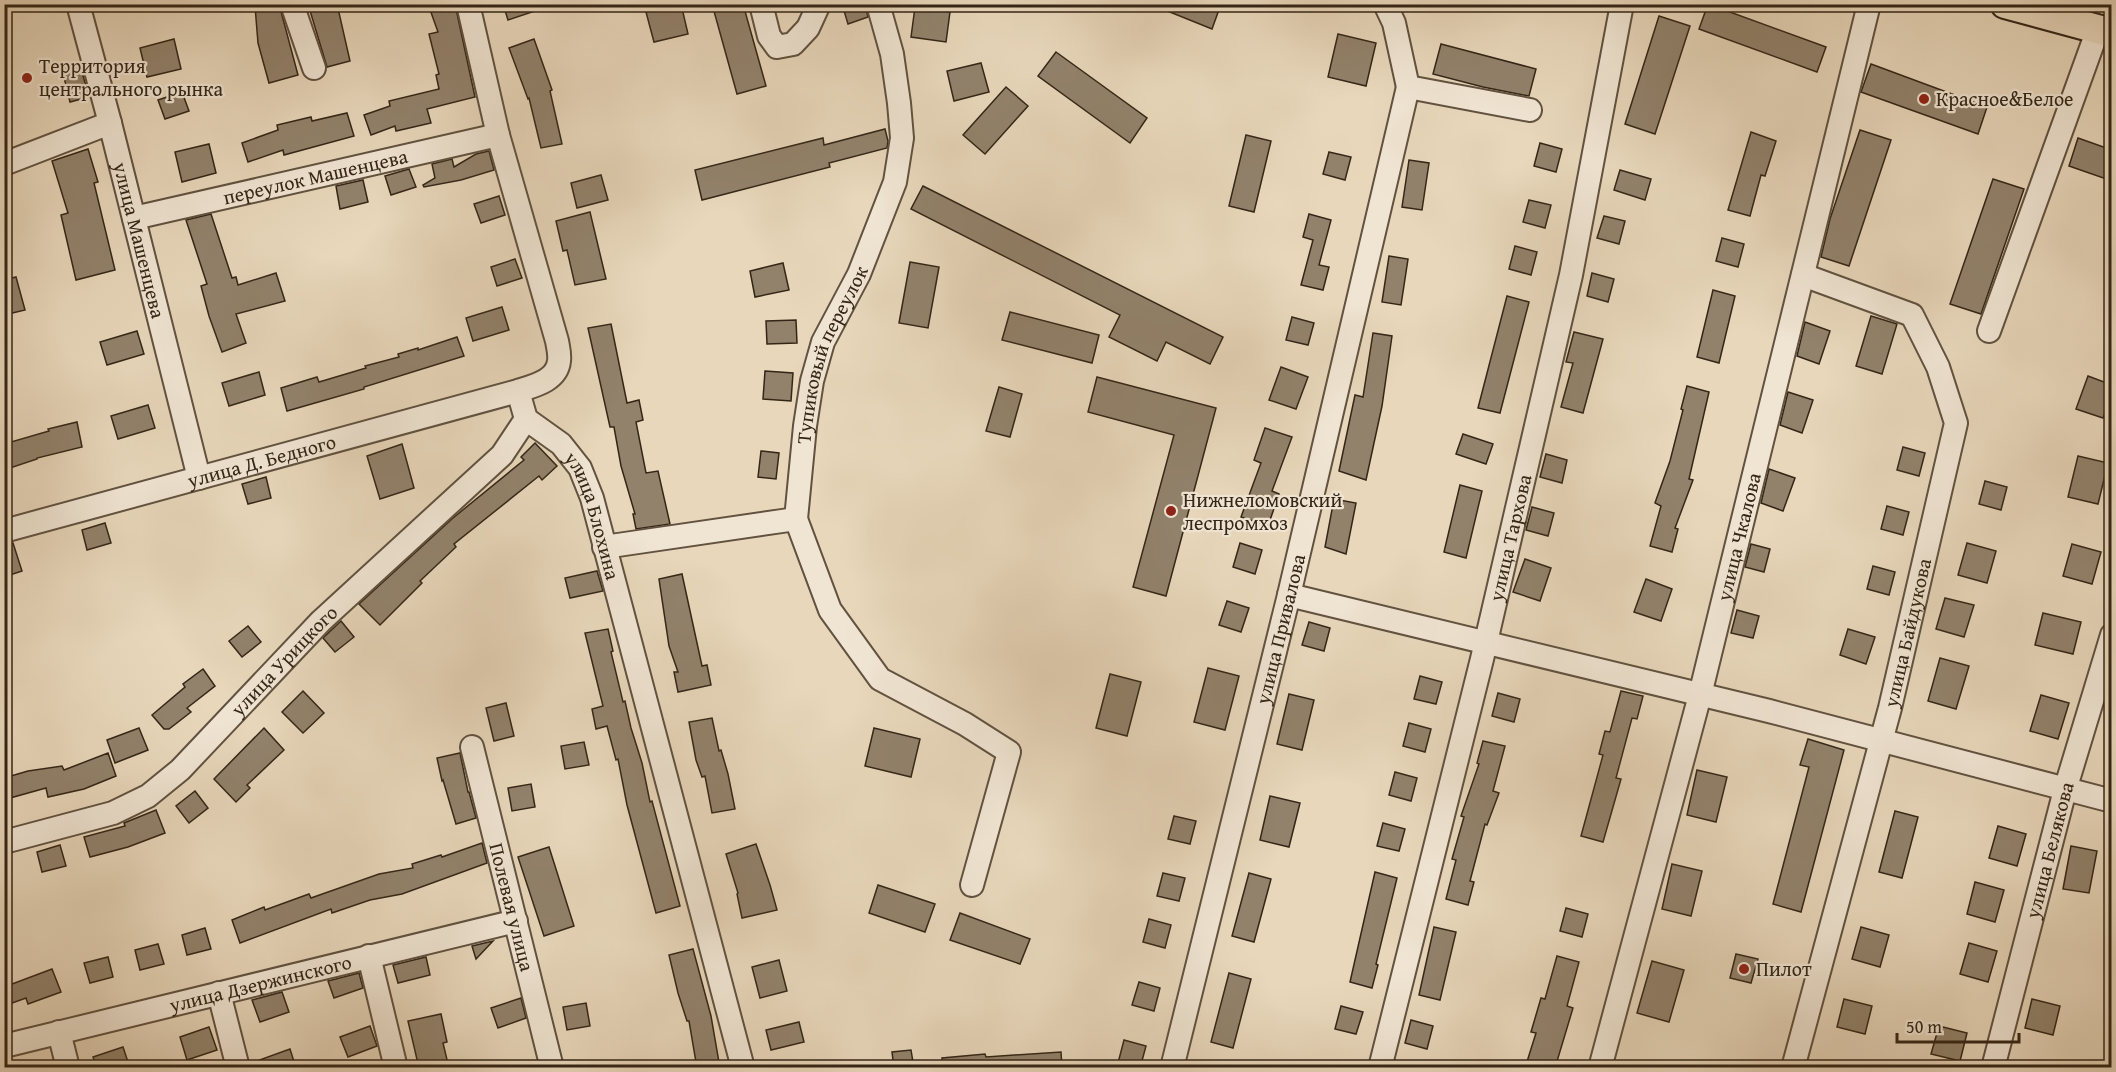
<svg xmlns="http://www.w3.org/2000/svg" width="2116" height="1072" font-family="'Gentium Book Plus',serif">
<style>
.building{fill:#92826c;stroke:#342617;stroke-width:1.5}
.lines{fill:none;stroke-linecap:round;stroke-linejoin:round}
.minor-casing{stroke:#615240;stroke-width:26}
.major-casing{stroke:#342617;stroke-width:32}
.minor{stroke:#f0e5d3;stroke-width:22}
.major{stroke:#e8d7bb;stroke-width:28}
.poi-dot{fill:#8f2418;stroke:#f0e5d3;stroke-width:2}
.labels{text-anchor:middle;stroke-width:4.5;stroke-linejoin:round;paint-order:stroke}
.poi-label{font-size:20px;fill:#342617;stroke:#f0e5d3;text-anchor:start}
.street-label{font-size:20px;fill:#342617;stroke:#f0e5d3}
</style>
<rect width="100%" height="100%" fill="#e8d7bb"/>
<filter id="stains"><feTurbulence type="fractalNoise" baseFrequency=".00333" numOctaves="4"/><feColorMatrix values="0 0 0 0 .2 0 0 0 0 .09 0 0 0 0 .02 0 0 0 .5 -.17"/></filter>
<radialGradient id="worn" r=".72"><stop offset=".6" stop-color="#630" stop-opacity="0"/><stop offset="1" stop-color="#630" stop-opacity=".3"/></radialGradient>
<!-- building -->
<g class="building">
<polygon points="265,4 279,4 298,75 269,83 258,43 255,6"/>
<polygon points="308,4 337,4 350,61 327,67"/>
<polygon points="428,4 455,4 475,97 427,109 431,123 396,131 395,126 371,135 364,115 390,106 389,101 439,89 436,75 439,74 429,34 438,32"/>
<polygon points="503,4 547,4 547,7 508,20"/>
<polygon points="681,4 688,34 654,42 646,12"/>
<polygon points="712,4 743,4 766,86 737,94"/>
<polygon points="842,4 865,4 868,17 848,24"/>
<polygon points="1150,4 1221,4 1212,29"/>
<polygon points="1708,4 1826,47 1817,72 1699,29"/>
<polygon points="915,7 950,12 946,42 911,37"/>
<polygon points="1659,16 1690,26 1655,134 1625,124"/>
<polygon points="1338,34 1376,43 1366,86 1328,77"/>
<polygon points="174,39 181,69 147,77 140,48"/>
<polygon points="534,39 552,90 550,91 562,144 541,148 529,98 528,99 509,48"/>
<polygon points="1441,44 1536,69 1529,96 1483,87 1433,74"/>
<polygon points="1056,52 1147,118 1130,143 1038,76"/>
<polygon points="981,63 989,92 954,101 947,71"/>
<polygon points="1871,64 1987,107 1978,134 1861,92"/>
<polygon points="80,65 89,97 70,102 62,69"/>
<polygon points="1006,87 1028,106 985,154 963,135"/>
<polygon points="182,92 189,111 165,119 158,100"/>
<polygon points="347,113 354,136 284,155 283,150 248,162 242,143 278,130 277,125 311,117 312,121"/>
<polygon points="885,129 888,141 887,148 829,163 830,167 702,200 695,170 823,138 824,145"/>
<polygon points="1860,130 1891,140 1849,266 1821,257 1830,219"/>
<polygon points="1751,132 1776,141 1765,176 1761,175 1750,216 1728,210"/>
<polygon points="1246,135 1271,141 1254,212 1229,206"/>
<polygon points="2078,138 2112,150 2112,181 2069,166"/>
<polygon points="1540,143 1562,149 1556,172 1534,166"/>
<polygon points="209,144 216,173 182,182 175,152"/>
<polygon points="88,149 98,182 94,183 115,270 76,280 61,215 68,213 52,161"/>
<polygon points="489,151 494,170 461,180 424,187 423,185 435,178 432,164 452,159 454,167 476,154"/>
<polygon points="1329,152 1351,157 1345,180 1323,174"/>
<polygon points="1409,160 1429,163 1422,210 1402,207"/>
<polygon points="409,169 416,187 391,195 385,176"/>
<polygon points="1620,170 1651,179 1645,200 1614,190"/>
<polygon points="601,175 608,200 577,208 571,183"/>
<polygon points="1993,179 2024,189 1981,314 1950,304"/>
<polygon points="363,180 368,202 340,209 336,186"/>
<polygon points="923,186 1223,337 1210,364 1166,342 1157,361 1109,337 1120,315 911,209"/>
<polygon points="499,196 505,215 481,223 474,204"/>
<polygon points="1529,200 1551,205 1545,228 1523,222"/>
<polygon points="590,212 606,279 575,285 567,250 563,251 556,221"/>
<polygon points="211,214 232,278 236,277 238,285 276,273 285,301 236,314 246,343 222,352 209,316 201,286 207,284 186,220"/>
<polygon points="1309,214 1331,220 1319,265 1329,267 1323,290 1301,285 1313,240 1303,237"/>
<polygon points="1604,216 1625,221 1619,244 1597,238"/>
<polygon points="1722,238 1744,244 1738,267 1716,261"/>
<polygon points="1515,246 1537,252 1531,275 1509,269"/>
<polygon points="1389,256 1408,259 1401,305 1382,302"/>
<polygon points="515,259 522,278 497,286 491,267"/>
<polygon points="910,262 939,267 928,328 899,323"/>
<polygon points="783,263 789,290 755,297 750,271"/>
<polygon points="1592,273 1614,279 1608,302 1587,296"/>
<polygon points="16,277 25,310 4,315 4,280"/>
<polygon points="1713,290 1735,296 1719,363 1697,357"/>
<polygon points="1507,296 1529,302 1500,413 1478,408"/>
<polygon points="502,307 509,330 473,341 466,318"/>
<polygon points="1010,312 1099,335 1092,363 1002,340"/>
<polygon points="1871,316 1897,324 1882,374 1856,366"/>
<polygon points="1292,317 1314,323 1308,345 1286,340"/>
<polygon points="796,320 797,343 767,344 766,321"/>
<polygon points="1805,322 1830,331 1819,364 1797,356"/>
<polygon points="611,324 627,403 639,400 643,420 636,422 646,473 658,471 670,524 636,529 633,514 635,514 621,466 614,427 610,427 588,328"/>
<polygon points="137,331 144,354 107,365 100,342"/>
<polygon points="1574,332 1603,339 1583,413 1561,407 1573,363 1566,362"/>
<polygon points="1373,333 1392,336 1382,406 1366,480 1339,471 1355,395 1363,397"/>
<polygon points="457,337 464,356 364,387 364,389 287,411 281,388 317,377 319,382 366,368 365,366 399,357 398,354 418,348 418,350"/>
<polygon points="1281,367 1308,377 1296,409 1269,400"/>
<polygon points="765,371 793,373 791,401 763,399"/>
<polygon points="259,372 265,395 229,406 222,383"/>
<polygon points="2088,376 2112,385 2112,394 2103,418 2076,409"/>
<polygon points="1097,377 1216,408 1166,596 1133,587 1174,435 1088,412"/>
<polygon points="1687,386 1709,392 1689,479 1693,480 1675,528 1678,529 1672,552 1650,546 1661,506 1655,503 1670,461 1683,410 1681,409"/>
<polygon points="999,387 1022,394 1010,437 986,431"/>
<polygon points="1788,392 1813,400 1802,433 1780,425"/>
<polygon points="148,405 155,428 118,439 111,416"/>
<polygon points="77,422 82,447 37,458 37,459 4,470 4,444 49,431 48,429"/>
<polygon points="1265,428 1292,437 1272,491 1279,494 1268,526 1241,517 1261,463 1254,460"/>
<polygon points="1463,434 1493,444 1486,464 1456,454"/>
<polygon points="535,443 557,466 542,480 539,476 454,544 456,547 420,581 422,583 380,625 359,604 453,518 524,460 521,457"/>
<polygon points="402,444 414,488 380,499 367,456"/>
<polygon points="1903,447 1925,453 1919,476 1897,470"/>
<polygon points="761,451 779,453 776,479 758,477"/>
<polygon points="1546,454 1567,460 1562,483 1540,477"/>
<polygon points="2078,456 2108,463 2098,504 2068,497"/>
<polygon points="1769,469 1795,478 1783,511 1761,503"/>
<polygon points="266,477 271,498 248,504 242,484"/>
<polygon points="1985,481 2007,487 2001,510 1979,504"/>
<polygon points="1460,485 1482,491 1466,558 1444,552"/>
<polygon points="1334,499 1356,503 1346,554 1325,547"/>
<polygon points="1887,506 1909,512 1903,535 1881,529"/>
<polygon points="1532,507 1554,513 1548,536 1526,530"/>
<polygon points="105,523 111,543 87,550 82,530"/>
<polygon points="13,543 22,571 4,577 4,544"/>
<polygon points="1240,543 1262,550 1255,574 1233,567"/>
<polygon points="1967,543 1996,551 1987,583 1958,575"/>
<polygon points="1751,544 1770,549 1764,572 1745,567"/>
<polygon points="2072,544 2101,552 2092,584 2063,576"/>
<polygon points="1525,559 1551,568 1540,601 1513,592"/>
<polygon points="1873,566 1895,572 1889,595 1867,589"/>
<polygon points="597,571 603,591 570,598 565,578"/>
<polygon points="682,574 702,666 707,665 711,685 678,692 674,672 678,672 669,646 659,579"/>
<polygon points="1646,579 1672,589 1661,621 1634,612"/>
<polygon points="1945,598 1974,605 1964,637 1936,629"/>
<polygon points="1227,601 1249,608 1241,632 1219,625"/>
<polygon points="1737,610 1759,616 1753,638 1731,633"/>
<polygon points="2043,613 2081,622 2073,654 2035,645"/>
<polygon points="341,621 354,637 335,652 323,638"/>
<polygon points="1309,622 1330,628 1324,651 1302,645"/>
<polygon points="248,626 261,642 242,657 229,641"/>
<polygon points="608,629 613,651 611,652 623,702 625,701 631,728 642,763 650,802 652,801 680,906 656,913 627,805 618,759 616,760 607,726 596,729 592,709 603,706 585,633"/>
<polygon points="1848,629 1875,637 1866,664 1840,655"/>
<polygon points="1940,658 1969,666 1956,709 1928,701"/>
<polygon points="1208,668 1239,676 1225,730 1194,722"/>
<polygon points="203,669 215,686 187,708 191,712 169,729 164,729 152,715 185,687 183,684"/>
<polygon points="1110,674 1141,682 1127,736 1096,728"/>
<polygon points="1420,676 1442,682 1436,704 1414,699"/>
<polygon points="303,691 324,713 303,733 282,712"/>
<polygon points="1621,691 1643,696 1637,719 1632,718 1616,778 1621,779 1603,842 1581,836 1603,755 1599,754 1605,731 1610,732"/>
<polygon points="1498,693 1520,699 1514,722 1492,716"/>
<polygon points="1289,694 1314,700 1302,750 1277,744"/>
<polygon points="2041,695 2069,703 2058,739 2030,731"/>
<polygon points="506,703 514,736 494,741 486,708"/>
<polygon points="712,718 719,751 721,750 728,774 735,809 712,813 705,776 702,777 696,760 689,722"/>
<polygon points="1409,723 1431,729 1425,752 1403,746"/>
<polygon points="139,728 148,750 115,763 107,740"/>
<polygon points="264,728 284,750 247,785 250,788 236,802 214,779"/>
<polygon points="874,728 920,739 911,777 865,766"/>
<polygon points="1808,739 1844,750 1801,912 1773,904 1809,767 1800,765"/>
<polygon points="1483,741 1505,746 1493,791 1499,793 1487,825 1485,824 1470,881 1474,882 1468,905 1446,899 1456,860 1452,859 1464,817 1461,816 1479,764 1477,763"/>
<polygon points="584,742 589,765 565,769 561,746"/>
<polygon points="108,753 116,776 84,789 48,797 46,788 10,798 4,778 28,771 62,766 64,770"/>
<polygon points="460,753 468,792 469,792 476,818 456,824 443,780 442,781 437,758"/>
<polygon points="1697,770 1727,777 1716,822 1687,815"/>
<polygon points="1395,772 1417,778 1411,801 1389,795"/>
<polygon points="531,784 535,807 512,811 508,788"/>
<polygon points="195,791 208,808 189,823 176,806"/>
<polygon points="1270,796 1300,803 1289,847 1260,840"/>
<polygon points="156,810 165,833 128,847 90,857 84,837 125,826 124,823"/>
<polygon points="1895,811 1918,817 1902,878 1879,872"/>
<polygon points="1174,816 1196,821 1190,844 1168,839"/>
<polygon points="1383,823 1405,829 1399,851 1377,846"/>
<polygon points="1998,826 2026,834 2017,866 1989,858"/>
<polygon points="482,843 487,863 402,894 370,900 332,913 331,909 240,943 232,920 264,907 265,910 309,894 311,898 379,874 413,868 412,864 441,855 442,857"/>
<polygon points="756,844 770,885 777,910 742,918 737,894 738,893 726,854"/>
<polygon points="60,845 66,866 42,872 37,852"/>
<polygon points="2071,846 2097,851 2089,893 2063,889"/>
<polygon points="549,847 574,926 544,936 518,857"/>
<polygon points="1672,864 1702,871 1691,916 1662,909"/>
<polygon points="1375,872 1397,878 1376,964 1378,965 1372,988 1350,982"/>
<polygon points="1163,873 1185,878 1179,901 1157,896"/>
<polygon points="1249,873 1271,879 1254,942 1232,936"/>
<polygon points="1975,882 2004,890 1995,922 1967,914"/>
<polygon points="878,885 935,904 925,932 869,913"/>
<polygon points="1566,908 1588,914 1582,937 1560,931"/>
<polygon points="960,913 1030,939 1020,964 950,940"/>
<polygon points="1149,919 1171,925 1165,948 1143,942"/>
<polygon points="1434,927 1456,932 1440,1000 1419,995"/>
<polygon points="1861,927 1889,935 1880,967 1852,959"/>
<polygon points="205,928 211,949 187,955 182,935"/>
<polygon points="493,941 476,959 472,946"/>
<polygon points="1969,943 1997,951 1988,982 1960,974"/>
<polygon points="158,944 164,964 140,970 135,950"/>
<polygon points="693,949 711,1016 720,1068 697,1068 689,1021 687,1021 678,993 669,955"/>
<polygon points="1736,954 1758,959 1751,983 1730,978"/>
<polygon points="1557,956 1579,962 1567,1006 1573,1008 1555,1068 1525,1068 1536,1033 1531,1032 1541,998 1545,999"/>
<polygon points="108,957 113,977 90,983 84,963"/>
<polygon points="426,957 430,975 398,983 393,965"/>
<polygon points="779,960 787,991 760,998 752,967"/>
<polygon points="1652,961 1684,970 1669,1022 1637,1013"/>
<polygon points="52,969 61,992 28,1004 26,998 4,1006 4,987"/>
<polygon points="359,973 363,988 334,998 328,981"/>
<polygon points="1229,973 1251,979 1233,1048 1211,1042"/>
<polygon points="1139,982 1160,988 1154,1011 1132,1005"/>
<polygon points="282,992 289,1012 260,1022 252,1000"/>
<polygon points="521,998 526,1018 498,1028 491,1008"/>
<polygon points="1844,999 1872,1006 1865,1034 1837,1027"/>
<polygon points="2032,999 2060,1006 2053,1035 2025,1028"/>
<polygon points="586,1003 590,1026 567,1030 563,1007"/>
<polygon points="1341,1006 1363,1012 1356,1034 1335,1029"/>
<polygon points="441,1014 447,1042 443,1043 449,1068 419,1068 408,1021"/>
<polygon points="1411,1020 1433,1026 1427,1049 1405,1043"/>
<polygon points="799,1022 804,1042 771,1050 766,1030"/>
<polygon points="370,1026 377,1046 348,1057 340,1037"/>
<polygon points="1939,1026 1967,1033 1960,1061 1931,1054"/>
<polygon points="209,1027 217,1050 187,1060 180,1037"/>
<polygon points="1124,1040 1146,1046 1140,1068 1118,1063"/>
<polygon points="123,1047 130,1068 97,1068 93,1057"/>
<polygon points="290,1049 296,1068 251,1068 251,1063"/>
<polygon points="911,1050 914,1068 894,1068 892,1052"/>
<polygon points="1061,1052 1062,1068 942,1068 942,1058 985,1054 986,1057"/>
</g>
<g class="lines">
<!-- minor casing -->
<g class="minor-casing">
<g id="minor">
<path id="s1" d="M78,4l32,119 89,355"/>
<polyline points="292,4 314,68"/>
<polyline points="761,4 769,36 777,47 793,44 808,28 819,4"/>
<polyline points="1385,4 1394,23 1408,87 1530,110"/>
<polyline points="4,164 110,123"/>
<path id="s2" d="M134,218l364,-83"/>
<polyline points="1989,331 2098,29"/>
<path id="s3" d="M518,391l8,28 35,25 19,24 12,30 151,570"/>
<polyline points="796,519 830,610 880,679 965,724 1009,752 972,885"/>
<path id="s4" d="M4,531l514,-140c15,-5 39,-10 41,-30 1,-7 -1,-14 -2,-20l-59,-206 -30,-131"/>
<path id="s5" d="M604,547l192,-28 9,-93 7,-45 11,-39 36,-68 36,-92 7,-44 -3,-35 -7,-49 -14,-50"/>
<polyline points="1289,595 1769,711 2112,801"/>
<path id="s6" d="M472,747l80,321"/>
<path id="s7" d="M4,842l109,-29 35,-17 32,-26 141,-149 181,-166 24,-36"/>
<polyline points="369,956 396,1068"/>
<polyline points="219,993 238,1068"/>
<polyline points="59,1032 68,1068"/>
<path id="s8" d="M4,1046l512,-125"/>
<path id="s9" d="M1172,1068l117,-473 119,-508"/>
<path id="s10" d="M1380,1068l102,-409 89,-384 51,-271"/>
<path id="s11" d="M1600,1068l100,-373 169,-691"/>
<path id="s12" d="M1793,1068l97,-360 66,-285 -18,-56 -26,-52 -109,-40"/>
<path id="s13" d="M1993,1068l72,-278 47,-155"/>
</g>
</g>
<!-- major casing -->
<g class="major-casing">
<polyline id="major" points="2005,4 2112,33"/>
</g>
<!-- minor -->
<use href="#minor" class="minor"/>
<!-- major -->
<use href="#major" class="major"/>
</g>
<!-- markers -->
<g class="poi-dot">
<circle cx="27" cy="78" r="6"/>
<circle cx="1924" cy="99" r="6"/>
<circle cx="1171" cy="511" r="6"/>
<circle cx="1744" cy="969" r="6"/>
</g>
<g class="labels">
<!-- poi labels -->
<g class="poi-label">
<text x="39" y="73">Территория<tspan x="39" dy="23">центрального рынка</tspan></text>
<text x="1936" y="106">Красное&amp;Белое</text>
<text x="1183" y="507">Нижнеломовский<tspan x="1183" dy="23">леспромхоз</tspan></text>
<text x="1756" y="976">Пилот</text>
</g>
<!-- street labels -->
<g class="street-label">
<text dy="7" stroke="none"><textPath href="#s2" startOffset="186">переулок Машенцева</textPath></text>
<text dy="7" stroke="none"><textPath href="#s1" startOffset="244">улица Машенцева</textPath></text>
<text dy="7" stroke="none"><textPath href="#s5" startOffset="364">Тупиковый переулок</textPath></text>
<text dy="7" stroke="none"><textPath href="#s4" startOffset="267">улица Д. Бедного</textPath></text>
<text dy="7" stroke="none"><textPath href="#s3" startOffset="152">улица Блохина</textPath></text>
<text dy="7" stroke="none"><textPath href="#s11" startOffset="549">улица Чкалова</textPath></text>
<text dy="7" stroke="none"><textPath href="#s10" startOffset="546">улица Тархова</textPath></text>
<text dy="7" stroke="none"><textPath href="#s9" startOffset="452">улица Привалова</textPath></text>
<text dy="7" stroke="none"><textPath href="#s12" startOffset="450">улица Байдукова</textPath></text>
<text dy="7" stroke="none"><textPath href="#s7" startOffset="344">улица Урицкого</textPath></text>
<text dy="7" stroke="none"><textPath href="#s13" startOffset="225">улица Белякова</textPath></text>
<text dy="7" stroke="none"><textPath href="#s6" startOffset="165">Полевая улица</textPath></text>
<text dy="7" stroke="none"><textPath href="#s8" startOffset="264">улица Дзержинского</textPath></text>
</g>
</g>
<!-- margin -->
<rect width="2116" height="1072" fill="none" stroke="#e8d7bb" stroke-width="24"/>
<rect x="6" y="6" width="2104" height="1060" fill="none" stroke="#342617" stroke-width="3"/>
<rect x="12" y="12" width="2092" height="1048" fill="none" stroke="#342617" stroke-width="1.5"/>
<!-- scale -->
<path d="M1897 1033v9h122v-9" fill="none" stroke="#342617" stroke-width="3"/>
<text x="1906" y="1033" font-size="18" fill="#342617" stroke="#f0e5d3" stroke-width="4.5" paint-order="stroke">50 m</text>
<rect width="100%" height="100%" filter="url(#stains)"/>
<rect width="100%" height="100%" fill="url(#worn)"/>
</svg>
